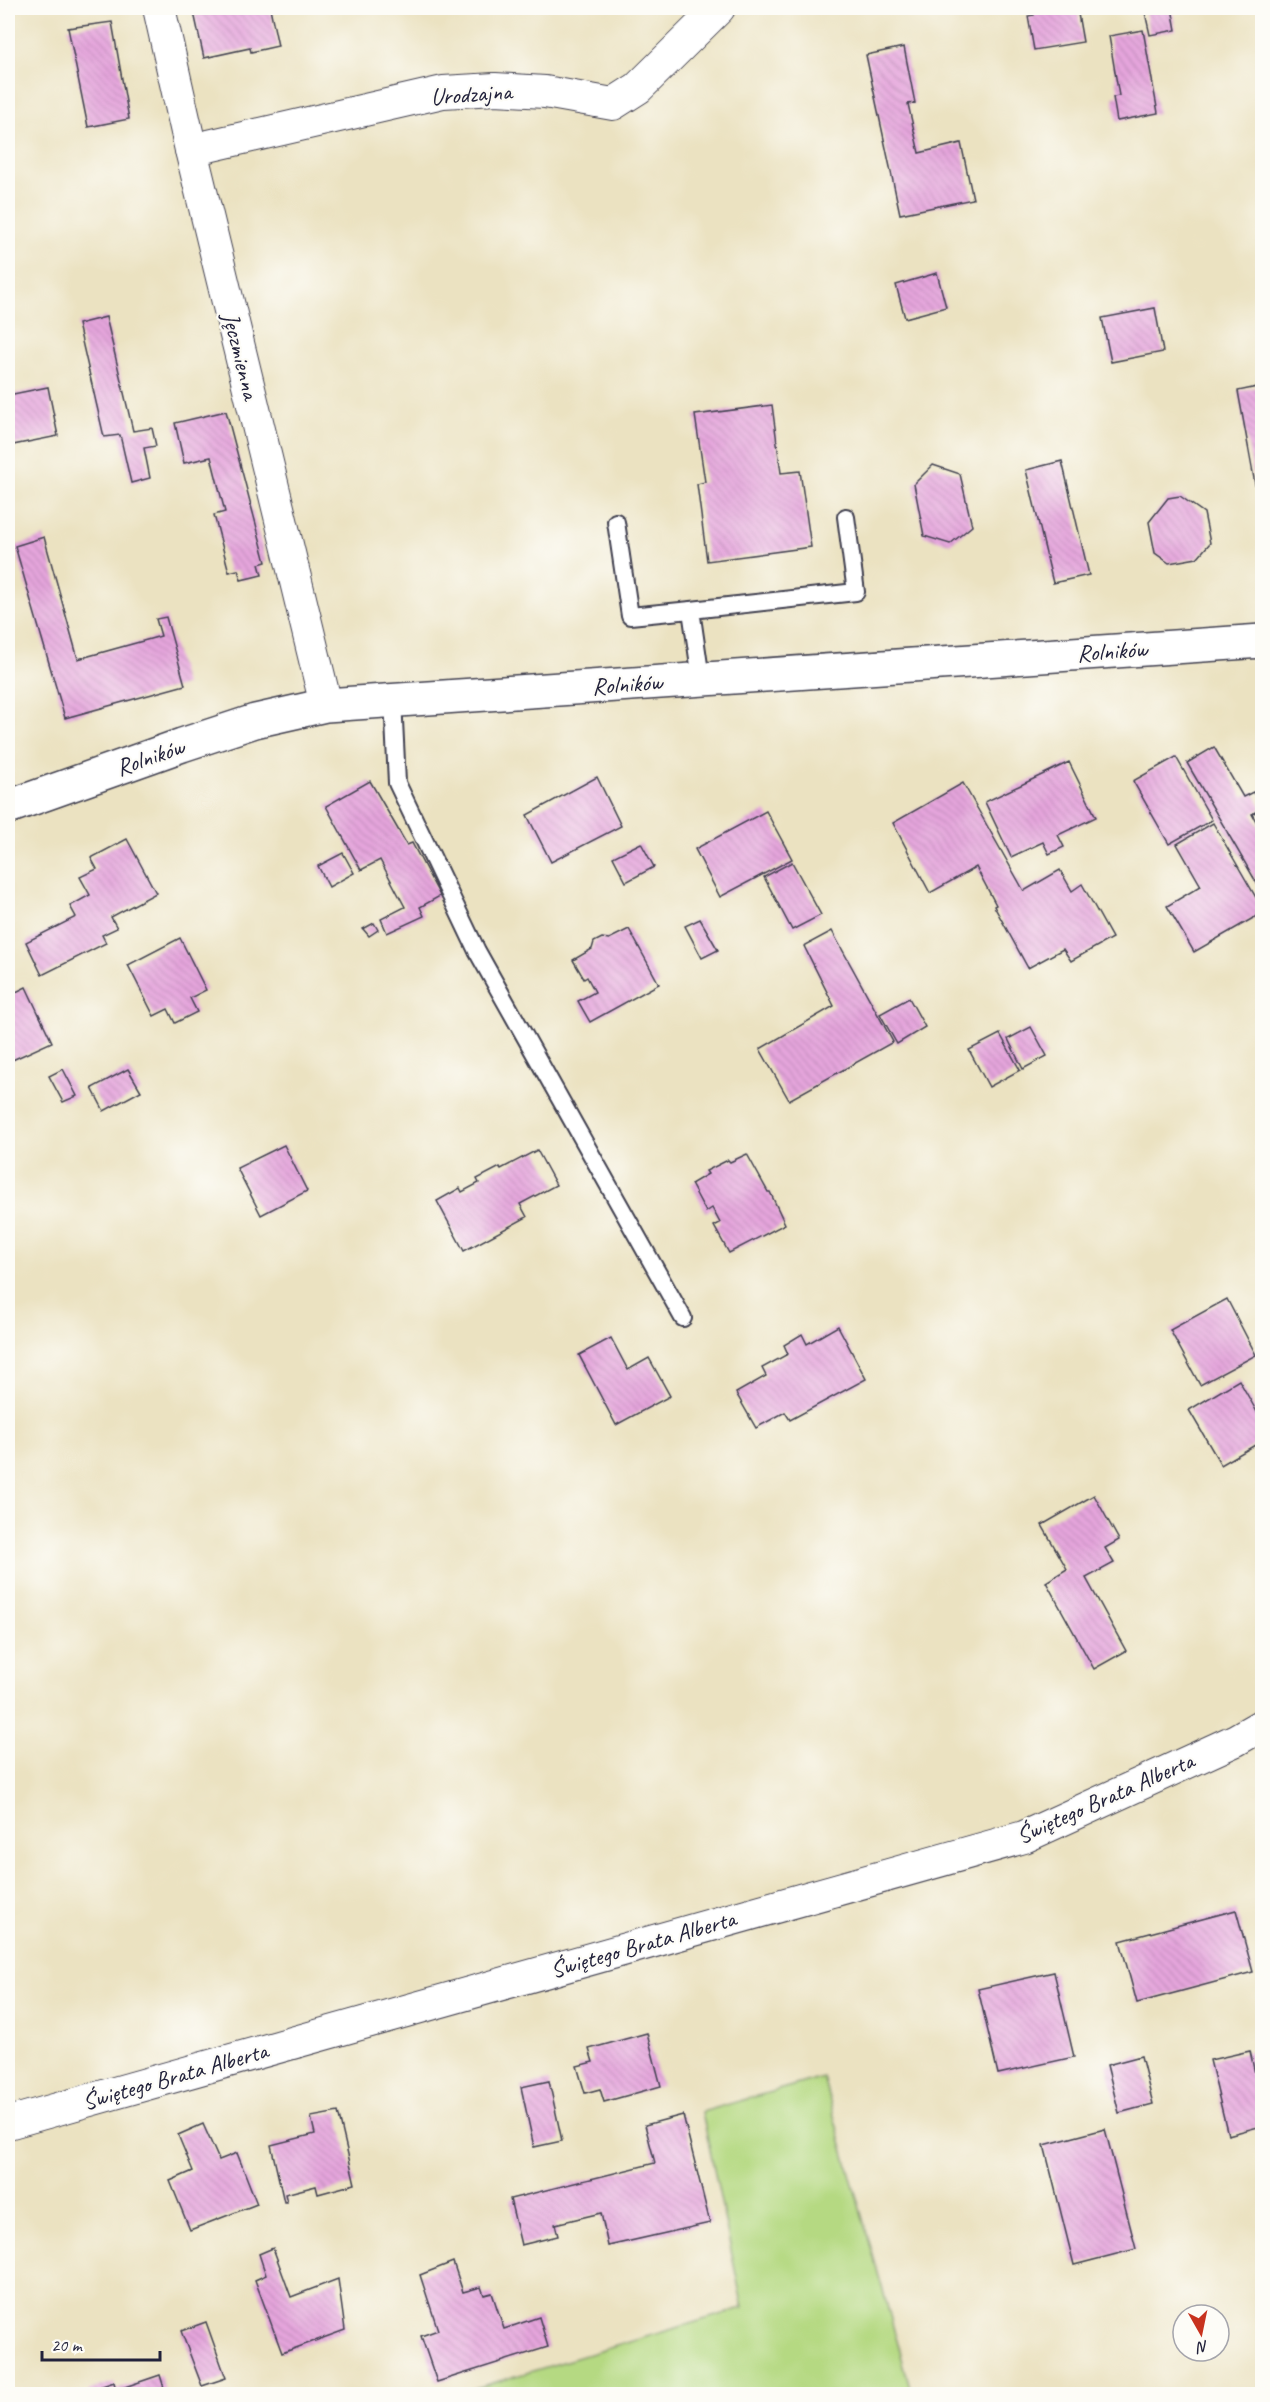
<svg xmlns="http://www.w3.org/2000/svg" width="1270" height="2402" font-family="Caveat,sans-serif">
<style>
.grass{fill:#b5d982;stroke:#6c7e5e;stroke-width:1.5}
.building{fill:url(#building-back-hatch)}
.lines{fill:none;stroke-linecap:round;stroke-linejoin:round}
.service-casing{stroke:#403f4f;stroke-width:20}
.minor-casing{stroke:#403f4f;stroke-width:34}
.tertiary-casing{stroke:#403f4f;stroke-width:36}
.service{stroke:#fff;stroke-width:16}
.minor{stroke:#fff;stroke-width:32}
.tertiary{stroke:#fff;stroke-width:33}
.labels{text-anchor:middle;stroke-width:4.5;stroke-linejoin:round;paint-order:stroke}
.street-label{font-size:24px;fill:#22223b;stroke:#fdfcf7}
</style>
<defs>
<pattern id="building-back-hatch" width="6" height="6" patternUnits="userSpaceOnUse" patternTransform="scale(1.5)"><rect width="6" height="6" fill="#e5a5dc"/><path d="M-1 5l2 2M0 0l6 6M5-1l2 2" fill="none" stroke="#c48ebe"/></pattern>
</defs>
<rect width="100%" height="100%" fill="#fdfcf7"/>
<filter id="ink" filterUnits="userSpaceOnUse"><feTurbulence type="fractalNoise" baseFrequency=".0167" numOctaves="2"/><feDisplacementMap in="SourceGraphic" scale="12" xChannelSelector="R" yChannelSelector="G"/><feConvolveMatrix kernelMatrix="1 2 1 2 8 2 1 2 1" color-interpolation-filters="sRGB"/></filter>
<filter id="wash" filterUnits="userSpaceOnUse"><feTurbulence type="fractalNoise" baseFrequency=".008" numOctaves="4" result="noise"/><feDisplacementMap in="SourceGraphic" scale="24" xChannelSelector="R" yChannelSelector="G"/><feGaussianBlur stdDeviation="1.35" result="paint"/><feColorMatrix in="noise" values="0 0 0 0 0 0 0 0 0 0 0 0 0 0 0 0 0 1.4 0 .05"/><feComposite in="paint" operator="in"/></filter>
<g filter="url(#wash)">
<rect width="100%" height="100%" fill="#ebe2c1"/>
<!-- grass -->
<polygon class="grass" points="823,2077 912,2394 456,2394 743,2308 702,2112"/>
<g id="blocks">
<!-- building -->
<g class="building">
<polygon points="193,8 270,8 278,46 251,52 250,48 204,58"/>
<polygon points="1033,8 1077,8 1083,42 1034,50 1028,16 1034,15"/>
<polygon points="1144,8 1172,8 1176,30 1150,35"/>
<polygon points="112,22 129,119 88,127 68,28"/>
<polygon points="1143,30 1158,113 1117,121 1113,97 1119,96 1109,36"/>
<polygon points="904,47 915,103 908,104 919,153 961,143 973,199 900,214 866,55"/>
<polygon points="937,273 946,307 905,318 896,285"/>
<polygon points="1155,308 1163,352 1111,362 1102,318"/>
<polygon points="106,317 133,431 152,428 156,446 144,448 150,478 131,483 120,435 104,437 78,324"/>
<polygon points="1262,386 1262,517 1261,517 1238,391"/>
<polygon points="48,387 58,436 8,446 8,395"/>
<polygon points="772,405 781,473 800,471 811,547 707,561 697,484 705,482 695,415"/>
<polygon points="226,411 266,562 259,564 262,575 241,580 238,570 229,572 214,515 225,512 211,457 184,463 175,423"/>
<polygon points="1062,461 1089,575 1053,583 1026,470"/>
<polygon points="933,465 960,474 972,526 950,544 924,536 914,484"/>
<polygon points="1180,496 1204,513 1210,543 1197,558 1169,563 1155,553 1149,522 1168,498"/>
<polygon points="44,537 78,659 161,636 156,619 166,617 185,685 65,718 15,546"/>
<polygon points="1214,747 1243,797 1253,792 1262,808 1252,814 1262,832 1262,885 1259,887 1187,763"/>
<polygon points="1176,757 1212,820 1169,844 1133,781"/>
<polygon points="1069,762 1096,817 1058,835 1064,847 1049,854 1043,842 1011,857 985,802"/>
<polygon points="597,777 621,826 551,862 527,815"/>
<polygon points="370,781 407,845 412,843 440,896 420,907 424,916 387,933 381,919 405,907 380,860 361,870 326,806"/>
<polygon points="963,783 1024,891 1060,870 1072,891 1082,884 1112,938 1071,961 1063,949 1028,968 994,906 996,905 976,867 930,893 893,823"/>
<polygon points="766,811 792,859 720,897 695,849"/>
<polygon points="1213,823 1262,908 1262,913 1194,952 1167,906 1201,886 1177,844"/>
<polygon points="127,839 156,893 111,917 117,928 102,935 106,943 42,975 26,942 76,917 70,906 90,895 80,877 97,869 91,858"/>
<polygon points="641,843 654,867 626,882 613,857"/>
<polygon points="343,853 354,873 329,887 318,866"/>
<polygon points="792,862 821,915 792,930 764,877"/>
<polygon points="700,919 718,950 702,958 685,926"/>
<polygon points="374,923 378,930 369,936 363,929"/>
<polygon points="629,929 659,984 590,1022 578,1001 595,992 587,977 584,979 573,960 592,949 594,942 602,938 609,939"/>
<polygon points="832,931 893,1042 789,1100 760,1049 834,1006 804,946"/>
<polygon points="180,938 206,990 190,998 197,1012 175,1023 168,1009 154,1016 128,965"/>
<polygon points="26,987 52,1042 8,1062 8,996"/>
<polygon points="909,998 925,1027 897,1044 880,1014"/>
<polygon points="1031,1027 1047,1056 1023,1069 1008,1039"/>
<polygon points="1000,1034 1020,1070 989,1087 969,1050"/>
<polygon points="63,1069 77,1096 63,1102 49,1076"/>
<polygon points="128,1069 141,1091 104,1111 92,1088"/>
<polygon points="284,1145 307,1191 261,1215 237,1168"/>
<polygon points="537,1150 556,1185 520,1204 527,1217 464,1251 437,1201 460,1188 462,1192 479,1183 477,1179 500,1167 501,1169"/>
<polygon points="747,1154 768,1192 770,1192 785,1224 729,1253 714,1226 720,1223 712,1208 706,1212 691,1184 708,1174 706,1171 728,1160 730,1162"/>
<polygon points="1227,1299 1256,1355 1200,1385 1170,1330"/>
<polygon points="838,1326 866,1379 790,1420 785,1412 756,1428 736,1393 766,1376 762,1368 788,1354 784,1345 802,1334 807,1344"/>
<polygon points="611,1338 628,1370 649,1358 670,1396 616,1425 579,1355"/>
<polygon points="1239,1380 1262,1421 1262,1441 1221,1465 1189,1410"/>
<polygon points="1094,1495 1119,1540 1105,1548 1114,1563 1086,1578 1126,1651 1094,1669 1046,1582 1067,1569 1042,1525"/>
<polygon points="1236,1910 1253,1972 1137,2003 1120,1941"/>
<polygon points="1054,1972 1074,2057 998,2074 978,1989"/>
<polygon points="647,2033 661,2086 604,2102 600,2089 585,2093 577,2066 593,2062 589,2049"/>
<polygon points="1250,2051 1262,2105 1262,2126 1228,2135 1210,2060"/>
<polygon points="1141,2056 1153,2104 1119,2113 1107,2065"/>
<polygon points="549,2081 562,2141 534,2147 521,2087"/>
<polygon points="338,2112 355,2184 318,2194 316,2186 285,2194 287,2202 284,2202 271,2145 315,2134 311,2117"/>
<polygon points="683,2115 710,2223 608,2246 601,2213 555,2224 558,2236 521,2245 510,2199 655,2163 645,2125"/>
<polygon points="203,2124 219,2160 237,2153 257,2204 190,2230 170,2181 193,2171 178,2135"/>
<polygon points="1105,2129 1136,2249 1074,2265 1044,2145"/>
<polygon points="273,2248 291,2297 338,2279 345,2330 282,2353 255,2280 266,2275 259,2254"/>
<polygon points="453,2262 463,2292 481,2287 484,2295 492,2293 504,2329 539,2317 548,2347 437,2382 421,2336 438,2330 420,2275"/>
<polygon points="206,2322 226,2378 202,2386 181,2331"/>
<polygon points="160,2375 166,2394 90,2394 88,2391 114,2382 116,2390"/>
</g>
</g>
</g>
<g filter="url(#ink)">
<use href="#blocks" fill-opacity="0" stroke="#403f4f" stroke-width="1.5"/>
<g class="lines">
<!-- service casing -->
<g class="service-casing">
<g id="service">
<polyline points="616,522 630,616 691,610"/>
<polyline points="701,679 691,610 856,592 846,517"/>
<polyline points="393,699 397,783 477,951 683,1318"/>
</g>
</g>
<!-- minor casing -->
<g class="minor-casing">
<g id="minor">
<polyline points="159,8 191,150 326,705"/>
<polyline points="191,150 443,92 495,89 545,92 613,104 638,88 719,8"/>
<polyline points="8,2123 1024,1837 1236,1740 1262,1725"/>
</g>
</g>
<!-- tertiary casing -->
<g class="tertiary-casing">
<polyline id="tertiary" points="8,807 182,745 255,721 326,705 1262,641"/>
</g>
<!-- service -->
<use href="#service" class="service"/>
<!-- minor -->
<use href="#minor" class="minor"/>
<!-- tertiary -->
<use href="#tertiary" class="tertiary"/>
</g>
</g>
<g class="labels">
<!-- street labels -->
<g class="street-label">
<text transform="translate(471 94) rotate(-4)" y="8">Urodzajna</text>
<text transform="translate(241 356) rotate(76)" y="8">Jęczmienna</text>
<text transform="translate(1112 651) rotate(-4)" y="8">Rolników</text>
<text transform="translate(627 684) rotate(-4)" y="8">Rolników</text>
<text transform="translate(150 757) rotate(-19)" y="8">Rolników</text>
<text transform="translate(1105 1798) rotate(-24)" y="8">Świętego Brata Alberta</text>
<text transform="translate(643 1944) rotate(-16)" y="8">Świętego Brata Alberta</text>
<text transform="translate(175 2076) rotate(-16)" y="8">Świętego Brata Alberta</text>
</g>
</g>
<!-- margin -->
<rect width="1270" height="2402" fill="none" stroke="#fdfcf7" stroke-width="30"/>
<!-- north arrow -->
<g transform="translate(1201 2333) rotate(171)"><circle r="28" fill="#fdfcf7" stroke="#a5a5ac" stroke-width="1.5"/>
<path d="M0-4.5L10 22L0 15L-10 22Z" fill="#c8321e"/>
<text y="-9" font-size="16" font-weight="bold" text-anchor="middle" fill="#22223b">N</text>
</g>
<!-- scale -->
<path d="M42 2351v9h118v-9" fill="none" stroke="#22223b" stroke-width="3"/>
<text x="51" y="2351" font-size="18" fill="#22223b" stroke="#fdfcf7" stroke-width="4.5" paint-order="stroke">20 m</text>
</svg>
